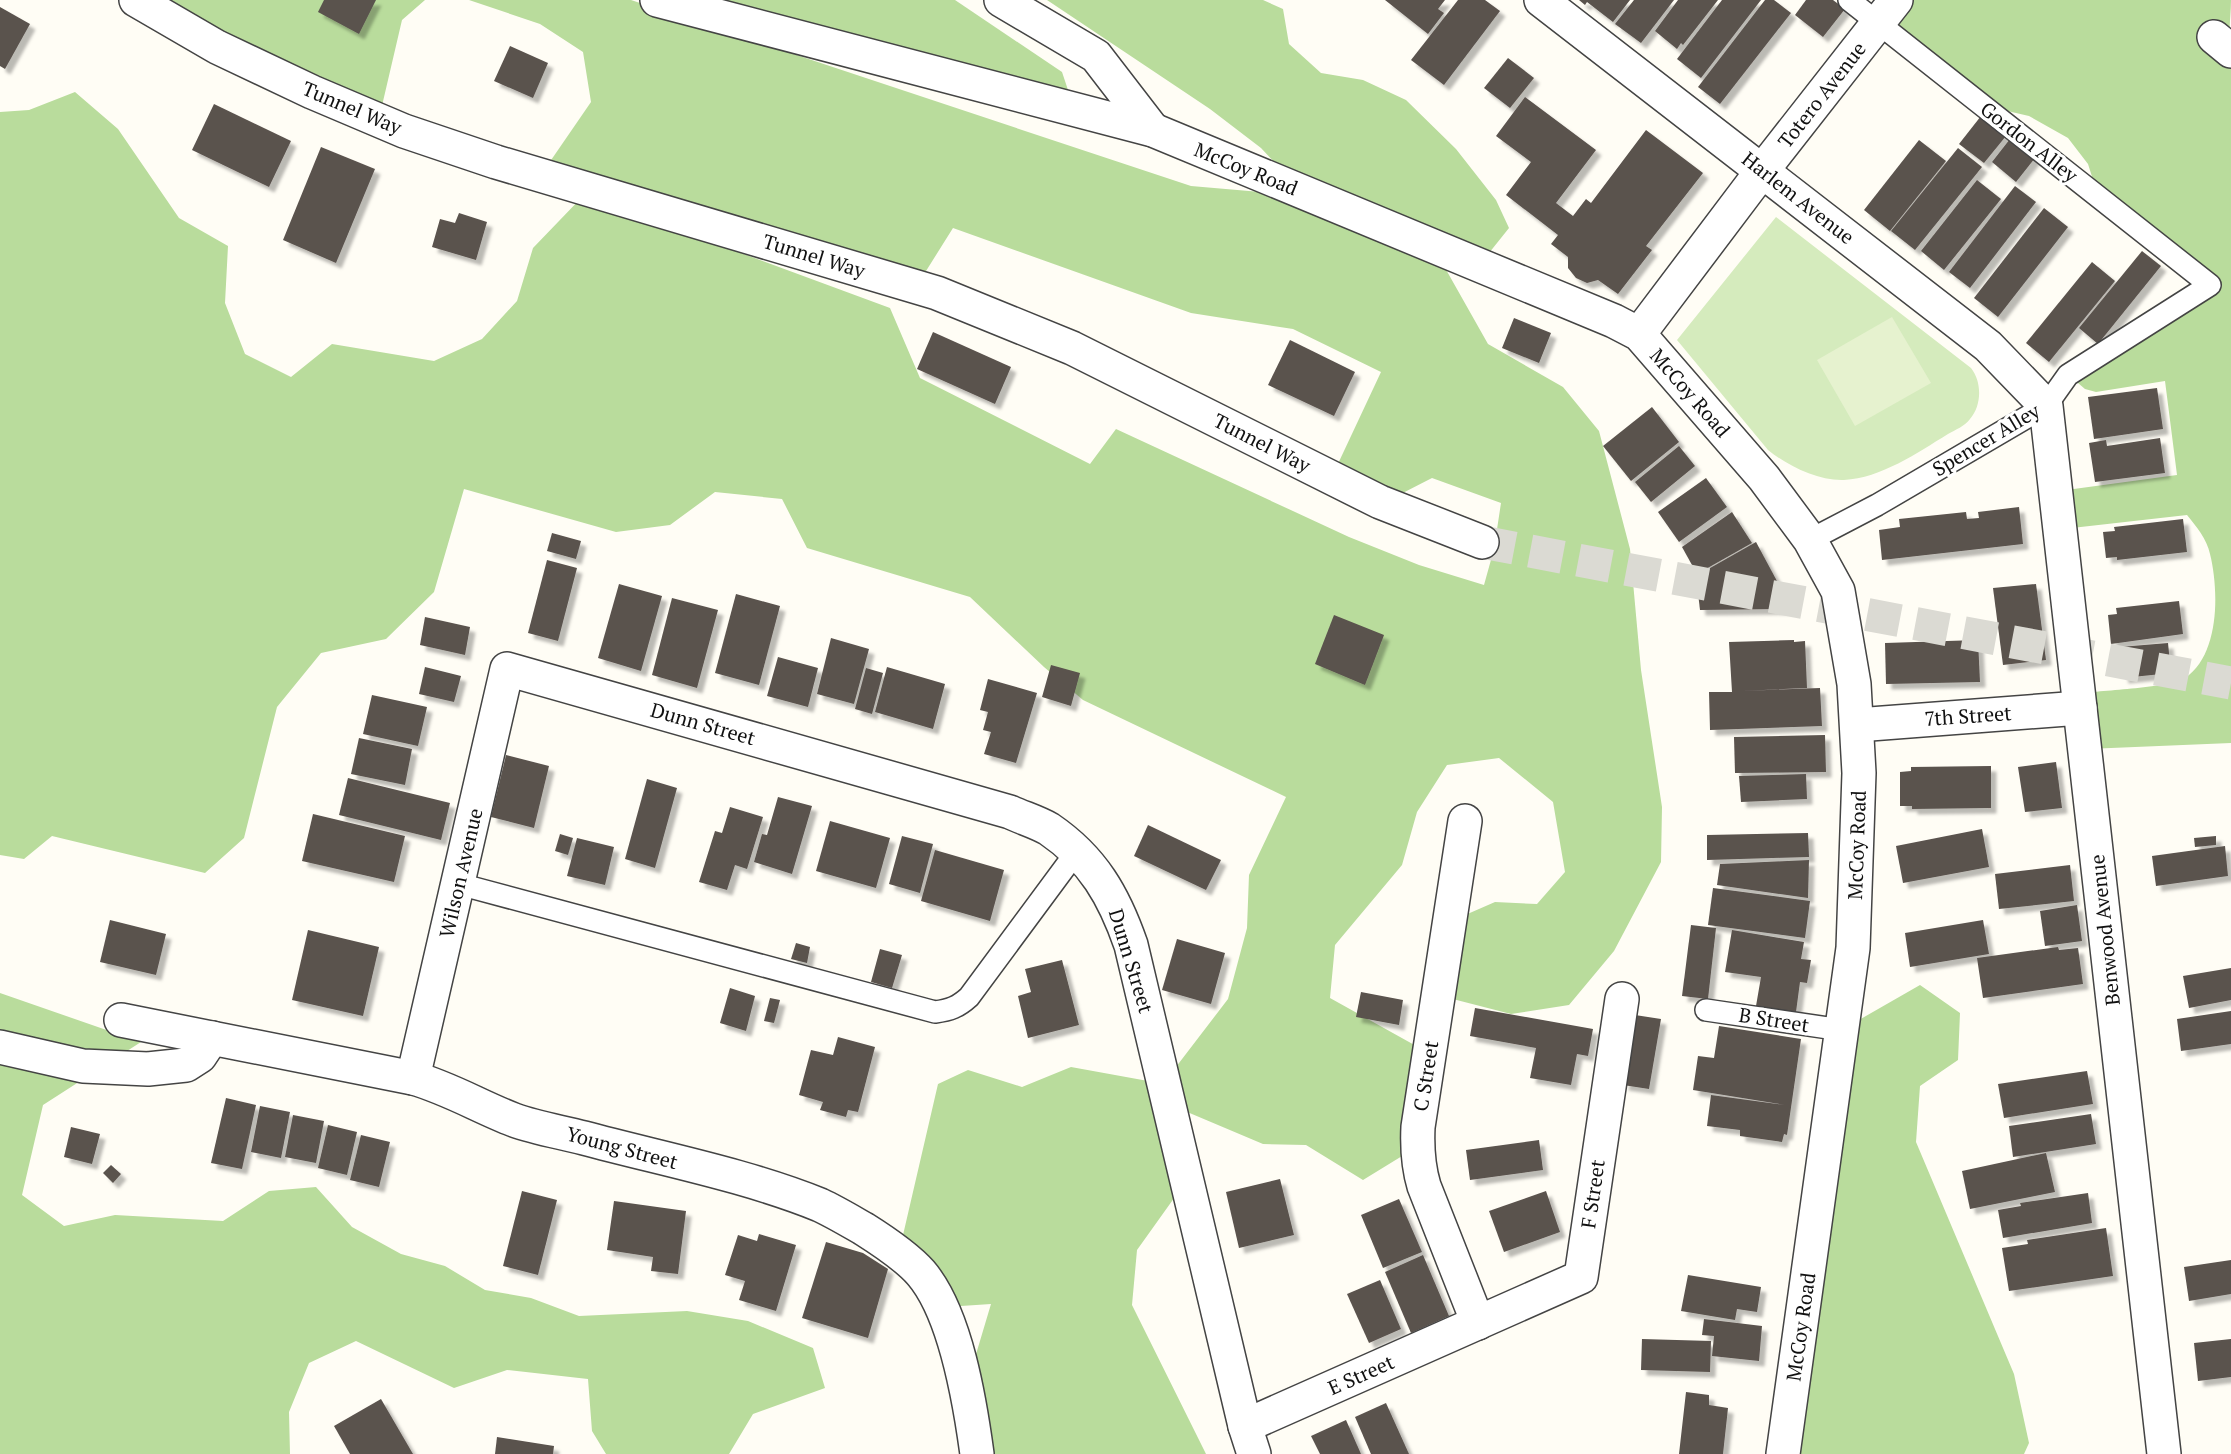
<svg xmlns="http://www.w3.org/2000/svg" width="2231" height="1454" font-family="'PT Serif',serif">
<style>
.green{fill:#d5ebbd}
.forest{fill:#b9dc9c}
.pitch{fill:#e6f2cf}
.building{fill:#5a524d;filter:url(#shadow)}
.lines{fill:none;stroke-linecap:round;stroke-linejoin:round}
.tertiary-tunnel{stroke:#dbdad3;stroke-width:33;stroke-dasharray:33 16;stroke-linecap:butt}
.service-casing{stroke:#444;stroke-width:24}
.minor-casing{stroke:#444;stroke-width:36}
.tertiary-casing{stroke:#444;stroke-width:36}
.service{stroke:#fff;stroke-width:21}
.minor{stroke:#fff;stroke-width:33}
.tertiary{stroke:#fff;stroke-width:33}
.labels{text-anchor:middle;stroke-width:6;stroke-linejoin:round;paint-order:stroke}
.street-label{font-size:20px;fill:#111;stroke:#fff}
</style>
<defs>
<filter id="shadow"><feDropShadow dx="5.5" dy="5.5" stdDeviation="1.5" flood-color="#0004"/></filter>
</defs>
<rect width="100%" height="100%" fill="#fffdf5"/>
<!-- green -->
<path class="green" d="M1776,217l195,151c11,14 11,37 -1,51 -5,7 -15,11 -22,15 -31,19 -67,44 -104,46 -26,1 -56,-14 -76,-30l-91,-110z"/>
<!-- forest -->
<g class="forest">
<polygon points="155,0 425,0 402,20 381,110"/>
<polygon points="469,0 631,0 1191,186 1297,195 1440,259 1488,344 1563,387 1599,431 1630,549 1641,670 1662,807 1661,862 1614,951 1569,1005 1511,1014 1445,997 1456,919 1495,902 1537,904 1565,872 1553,802 1499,758 1447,765 1417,812 1402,865 1335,945 1330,998 1418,1047 1407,1153 1363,1180 1306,1145 1263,1144 1173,1106 1166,1080 1228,999 1247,928 1249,875 1286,797 1083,700 1044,667 970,597 807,548 782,499 715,492 670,525 616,532 464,489 434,592 386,639 321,653 277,707 244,838 205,873 52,836 24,859 0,855 0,112 29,110 75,92 118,129 179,218 228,246 225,303 245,354 291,377 332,344 434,361 482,339 517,301 533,248 584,195 890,308 920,378 1090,464 1116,429 1349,537 1419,565 1484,585 1494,549 1501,503 1432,478 1391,499 1336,468 1381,372 1293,329 1191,313 953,228 921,279 547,166 591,102 583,52 540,24"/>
<polygon points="653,0 955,0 1062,72 1072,102"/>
<polygon points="1047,0 1263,0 1283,9 1289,44 1321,73 1363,80 1406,100 1456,149 1496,200 1509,228 1489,253 1296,185 1261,148 1210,109"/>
<path d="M1901,0h330c0,16 -3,31 0,46v697l-144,6 -6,-56c20,-2 91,-6 104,-15 35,-23 34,-88 25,-124 -3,-15 -14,-28 -23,-39l-124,14 -4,-38 118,-16 -12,-94 -69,11 -11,-3 -7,-6v-6l118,-80 -8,-17 -93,-94 -7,-22 -20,-26 -39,-22 -39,-9 -107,-84z"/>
<polygon points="1920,985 1960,1013 1958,1060 1920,1086 1916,1142 2014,1374 2029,1443 2024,1454 1785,1454 1845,1028"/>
<polygon points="0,993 141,1042 43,1105 22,1195 64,1226 115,1215 223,1221 269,1191 316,1187 352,1227 401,1254 445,1266 485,1290 531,1298 579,1316 687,1311 748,1321 813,1348 825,1388 753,1414 729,1454 606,1454 592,1431 588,1379 507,1370 454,1388 356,1341 309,1363 289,1412 290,1454 0,1454"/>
<polygon points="1071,1067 1159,1083 1182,1187 1137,1250 1132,1305 1206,1454 978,1454 971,1371 991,1304 946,1307 900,1248 938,1084 968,1070 1022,1087"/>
</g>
<!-- pitch -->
<polygon class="pitch" points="1892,317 1931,383 1855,426 1817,360"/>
<!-- building -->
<g class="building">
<polygon points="324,0 376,0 359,34 318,12"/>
<polygon points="1385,0 1445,0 1438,9 1444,13 1428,34"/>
<polygon points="1458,0 1485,0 1500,11 1444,85 1411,60"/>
<polygon points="1579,0 1630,0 1613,22 1587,2 1585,5"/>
<polygon points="1634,0 1674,0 1641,43 1615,24"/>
<polygon points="1678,0 1718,0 1683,45 1681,43 1677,49 1655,31"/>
<polygon points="1722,0 1761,0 1701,78 1677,59"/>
<polygon points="1765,0 1774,0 1791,13 1720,104 1698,87"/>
<polygon points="1806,0 1833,0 1845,9 1823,37 1795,15"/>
<polygon points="0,7 30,24 5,69 0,66"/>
<polygon points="510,46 548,63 533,98 494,81"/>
<polygon points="1508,58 1534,78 1510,108 1484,88"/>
<polygon points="1525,97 1596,150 1556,203 1573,216 1586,199 1591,203 1646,130 1703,173 1646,246 1652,250 1618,294 1598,280 1587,283 1576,278 1568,268 1568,257 1551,244 1558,235 1506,195 1531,162 1496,136"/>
<polygon points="214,104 291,141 269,187 192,150"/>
<polygon points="1981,116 2006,136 1984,163 1959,144"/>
<polygon points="2010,139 2035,158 2016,182 1992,162"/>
<polygon points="1919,140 1946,161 1890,231 1864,210"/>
<polygon points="321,147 375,169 336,263 283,240"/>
<polygon points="1958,148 1982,167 1915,250 1891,231"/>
<polygon points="1977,180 2001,199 1944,270 1921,251"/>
<polygon points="2015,186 2036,202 1970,288 1949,272"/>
<polygon points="2044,208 2068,227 1998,317 1974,298"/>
<polygon points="459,213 487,222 476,260 432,247 440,219 455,223"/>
<polygon points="2142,251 2161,266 2098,344 2079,328"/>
<polygon points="2092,262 2115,281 2049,362 2026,343"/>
<polygon points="1514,318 1551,333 1539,363 1502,348"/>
<polygon points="933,332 1011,367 995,404 917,369"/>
<polygon points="1290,340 1355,372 1334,416 1268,385"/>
<polygon points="2157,388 2163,429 2094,439 2088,397"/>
<polygon points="1652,407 1679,442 1631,481 1603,446"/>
<polygon points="2160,438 2165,473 2095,482 2089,443 2106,440 2107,446"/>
<polygon points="1679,446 1695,466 1651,502 1635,482"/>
<polygon points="1706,478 1727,507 1679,542 1658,512"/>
<polygon points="2019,507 2023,544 1882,560 1879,530 1900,527 1899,519 1966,512 1967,519 1979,518 1978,512"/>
<polygon points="1732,512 1752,543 1697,574 1682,547"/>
<polygon points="2183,519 2187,552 2117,560 2117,557 2106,558 2103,532 2115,531 2114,527"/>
<polygon points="552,533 581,541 576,559 547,551"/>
<polygon points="1756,542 1792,609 1700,610 1696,576"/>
<polygon points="547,560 577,568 558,641 528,633"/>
<polygon points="619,584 662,596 641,671 598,658"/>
<polygon points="2036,584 2046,660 2003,665 1993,588"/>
<polygon points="736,594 780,606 759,685 715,673"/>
<polygon points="672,598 718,610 697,688 652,675"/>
<polygon points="2179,601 2183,634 2111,644 2108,615 2117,614 2116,608"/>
<polygon points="1334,615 1384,635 1365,685 1315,664"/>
<polygon points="425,617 470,627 465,655 420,645"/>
<polygon points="831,638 869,649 854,704 817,694"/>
<polygon points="1794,640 1794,642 1805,641 1807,688 1740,691 1820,688 1822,726 1710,730 1709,692 1732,692 1729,642"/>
<polygon points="1978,640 1980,682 1886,684 1885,643"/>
<polygon points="2168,643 2171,673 2123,678 2120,647"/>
<polygon points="778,657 818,668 808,707 767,696"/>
<polygon points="1051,665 1080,673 1071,706 1042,697"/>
<polygon points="425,667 461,676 454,702 419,694"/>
<polygon points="887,667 945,684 933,729 875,712"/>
<polygon points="866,668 883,673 872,714 855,709"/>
<polygon points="988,679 1037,693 1016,763 984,754 991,732 983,730 988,712 980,710"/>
<polygon points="372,695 427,707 418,746 363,734"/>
<polygon points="1825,735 1826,772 1735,773 1734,737"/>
<polygon points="359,738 412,749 405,785 351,774"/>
<polygon points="506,755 549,766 534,828 491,817"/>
<polygon points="2056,762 2062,808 2025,812 2018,767"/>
<polygon points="1991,766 1991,808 1912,809 1912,806 1900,806 1900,772 1911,771 1911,767"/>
<polygon points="1806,774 1807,799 1741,802 1739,776"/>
<polygon points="348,778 450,803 441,840 339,815"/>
<polygon points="647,779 677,788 655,868 625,859"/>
<polygon points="778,797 812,806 792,874 754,862 762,834 767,835"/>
<polygon points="730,807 763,817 747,869 735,865 727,890 699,882 715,831 722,833"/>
<polygon points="313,814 405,836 394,882 302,861"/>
<polygon points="830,821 890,838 876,888 816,871"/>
<polygon points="1148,825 1221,860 1206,890 1134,856"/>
<polygon points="1982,829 1989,867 1903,883 1896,846"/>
<polygon points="1808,833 1809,857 1707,860 1707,835"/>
<polygon points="560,834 573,838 568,855 555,851"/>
<polygon points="902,836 933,844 920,893 889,884"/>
<polygon points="2216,836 2216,845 2195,847 2194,838"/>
<polygon points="577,838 614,847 605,885 567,876"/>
<polygon points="2225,846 2228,876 2156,886 2152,856"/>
<polygon points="935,850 1004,870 990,921 921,901"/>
<polygon points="1809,860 1808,898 1717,885 1720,864"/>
<polygon points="2070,865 2074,901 1999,909 1995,874"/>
<polygon points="1713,888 1810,901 1805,938 1708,925"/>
<polygon points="2077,905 2082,941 2045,946 2040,911"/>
<polygon points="110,920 166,934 156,975 100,962"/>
<polygon points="1983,920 1989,954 1910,967 1905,933"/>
<polygon points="1691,925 1716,928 1708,999 1682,996"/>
<polygon points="308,930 379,947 363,1016 292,1000"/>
<polygon points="1732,930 1804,942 1801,959 1811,960 1807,983 1800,982 1796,1012 1756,1006 1761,977 1725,972"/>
<polygon points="1177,939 1225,953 1211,1004 1162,990"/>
<polygon points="796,943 810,947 807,963 791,959"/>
<polygon points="2058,947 2059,950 2078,948 2083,984 1983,998 1977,958"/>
<polygon points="880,949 902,955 892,988 871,982"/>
<polygon points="1062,960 1079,1025 1028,1038 1018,996 1031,992 1025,969"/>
<polygon points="2231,968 2231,1000 2189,1008 2183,976"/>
<polygon points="730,988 755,996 746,1031 720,1023"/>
<polygon points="1361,992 1403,1000 1399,1025 1356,1017"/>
<polygon points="770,998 780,1000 774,1023 764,1021"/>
<polygon points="1475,1008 1593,1029 1588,1056 1577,1054 1571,1085 1530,1078 1536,1048 1470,1036"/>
<polygon points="2231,1011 2231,1044 2181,1051 2177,1019"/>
<polygon points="1635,1015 1661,1019 1649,1089 1623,1085"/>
<polygon points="1719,1026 1801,1039 1787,1135 1784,1134 1782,1142 1740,1136 1740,1130 1707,1126 1711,1095 1785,1105 1693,1090 1698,1056 1714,1058"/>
<polygon points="838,1037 875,1047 858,1112 848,1110 846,1117 820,1110 823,1102 799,1095 811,1050 833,1055"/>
<polygon points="2087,1071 2093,1104 2004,1118 1998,1084"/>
<polygon points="226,1098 256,1105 242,1169 211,1163"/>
<polygon points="260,1106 290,1112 281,1158 251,1152"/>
<polygon points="2091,1114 2096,1144 2013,1157 2009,1126"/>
<polygon points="293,1115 324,1121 316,1163 285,1157"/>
<polygon points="328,1125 357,1132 347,1175 318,1168"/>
<polygon points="71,1127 100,1134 92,1164 64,1157"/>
<polygon points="361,1135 390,1142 379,1187 350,1180"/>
<polygon points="1539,1140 1543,1170 1470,1180 1466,1150"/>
<polygon points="2046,1153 2055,1192 1970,1209 1962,1171"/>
<polygon points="111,1165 121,1174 113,1183 103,1173"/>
<polygon points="1280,1179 1294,1235 1239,1248 1226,1192"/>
<polygon points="522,1191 557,1200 538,1275 503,1266"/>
<polygon points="1546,1191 1560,1232 1504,1252 1489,1211"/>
<polygon points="2088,1193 2092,1223 2003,1238 1998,1210 2021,1206 2020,1203"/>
<polygon points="1399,1199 1422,1252 1383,1268 1361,1215"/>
<polygon points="614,1201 686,1211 678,1274 651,1271 653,1257 607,1250"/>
<polygon points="2106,1228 2113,1276 2009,1291 2002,1248 2028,1244 2027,1240"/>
<polygon points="759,1234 796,1245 776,1311 739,1300 745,1281 725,1275 738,1235 757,1241"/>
<polygon points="826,1242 863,1253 888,1269 868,1338 802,1318"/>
<polygon points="1423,1255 1449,1316 1411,1333 1385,1272"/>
<polygon points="2231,1260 2231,1294 2189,1301 2184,1267"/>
<polygon points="1688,1275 1761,1287 1757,1312 1737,1309 1735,1320 1681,1311"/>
<polygon points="1380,1280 1401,1329 1369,1343 1347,1294"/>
<polygon points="1704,1319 1762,1326 1759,1361 1712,1356 1714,1336 1702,1335"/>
<polygon points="1642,1339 1711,1341 1710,1372 1641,1370"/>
<polygon points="2231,1339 2231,1377 2198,1381 2194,1343"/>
<polygon points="1686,1392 1709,1395 1709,1405 1728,1408 1723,1454 1679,1454"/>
<polygon points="381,1399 413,1454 350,1454 334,1426"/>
<polygon points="1386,1403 1409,1454 1371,1454 1355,1417"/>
<polygon points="1346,1420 1361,1454 1320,1454 1311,1436"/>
<polygon points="497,1437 554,1446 553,1454 495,1454"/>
</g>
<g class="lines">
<!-- tertiary-tunnel -->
<polyline class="tertiary-tunnel" points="1482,542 2231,683"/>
<!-- service casing -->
<g class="service-casing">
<g id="service">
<polyline points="1810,540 1877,505 2046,406 2068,375 2210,285 1849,0"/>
<path d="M459,884l476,128c15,-2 23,-5 34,-15l108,-146"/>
<polyline points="1706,1010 1842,1030"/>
</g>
</g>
<!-- minor casing -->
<g class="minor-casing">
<g id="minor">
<polyline points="1001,0 1096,56 1153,130"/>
<polyline points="1541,0 1988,346 2046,406 2164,1454"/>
<polyline points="2214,37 2231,51"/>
<polyline points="1639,334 1762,171 1896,0"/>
<polyline points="1857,725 2080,708"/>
<path d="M1465,821l-47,306c-1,21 0,39 6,59l54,137"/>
<path d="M121,1020l292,58c36,10 67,29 101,42 22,8 47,12 70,18 78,21 162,37 236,67 15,7 30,16 44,24 19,12 42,27 57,44 35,41 49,129 56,181"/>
<polyline points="0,1047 83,1066 148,1069 186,1065 200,1056 212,1038"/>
<path d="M413,1078l94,-409 503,143c13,6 27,10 39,17 44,30 65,67 82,116l114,481 9,28"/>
<polyline points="1245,1426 1581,1277 1622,999"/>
</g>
</g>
<!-- tertiary casing -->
<g class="tertiary-casing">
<g id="tertiary">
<polyline points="136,0 217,47 312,92 404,131 496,162 937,293 1072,348 1380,502 1482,542"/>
<polyline points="657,0 1153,130 1614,321 1639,334 1764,478 1810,540 1838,591 1854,684 1859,773 1853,948 1783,1454"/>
</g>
</g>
<!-- service -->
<use href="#service" class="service"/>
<!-- minor -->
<use href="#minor" class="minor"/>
<!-- tertiary -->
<use href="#tertiary" class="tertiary"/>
</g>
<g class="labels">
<!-- street labels -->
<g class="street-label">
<text transform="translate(1822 95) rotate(-52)" y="7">Totero Avenue</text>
<text transform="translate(352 108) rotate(23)" y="7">Tunnel Way</text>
<text transform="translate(2029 142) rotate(38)" y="7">Gordon Alley</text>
<text transform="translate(1246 169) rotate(22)" y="7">McCoy Road</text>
<text transform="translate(1798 198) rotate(38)" y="7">Harlem Avenue</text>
<text transform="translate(814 256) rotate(17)" y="7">Tunnel Way</text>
<text transform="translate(1690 393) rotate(49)" y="7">McCoy Road</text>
<text transform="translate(1986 440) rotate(-31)" y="7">Spencer Alley</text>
<text transform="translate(1262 443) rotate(27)" y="7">Tunnel Way</text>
<text transform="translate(1968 716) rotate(-4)" y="7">7th Street</text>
<text transform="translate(703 724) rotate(16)" y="7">Dunn Street</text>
<text transform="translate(1857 845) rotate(-88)" y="7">McCoy Road</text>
<text transform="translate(461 873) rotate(-77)" y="7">Wilson Avenue</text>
<text transform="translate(2105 930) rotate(-96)" y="7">Benwood Avenue</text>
<text transform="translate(1131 961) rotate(73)" y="7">Dunn Street</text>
<text transform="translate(1774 1020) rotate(9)" y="7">B Street</text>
<text transform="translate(1426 1076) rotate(-81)" y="7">C Street</text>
<text transform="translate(622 1148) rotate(15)" y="7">Young Street</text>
<text transform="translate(1593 1194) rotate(-82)" y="7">F Street</text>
<text transform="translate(1801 1327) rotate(-82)" y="7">McCoy Road</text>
<text transform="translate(1361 1375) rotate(-24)" y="7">E Street</text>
</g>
</g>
</svg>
